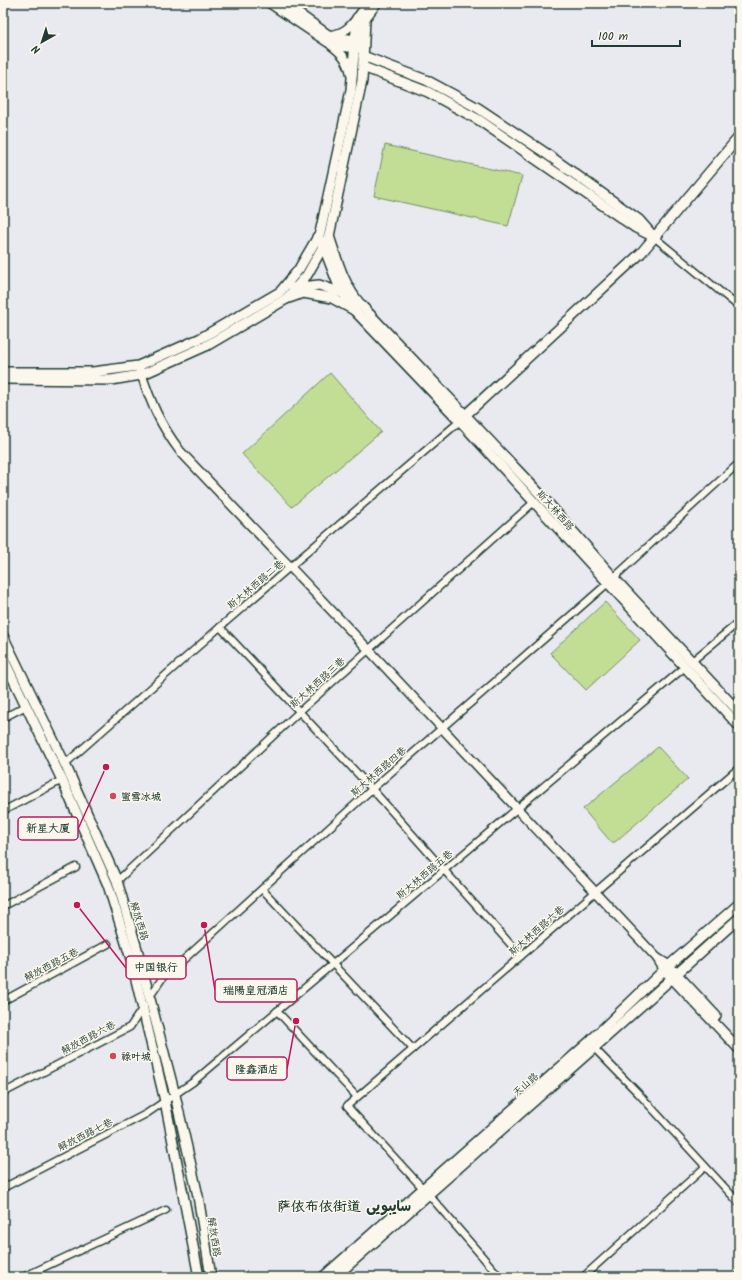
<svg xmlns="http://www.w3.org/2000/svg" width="742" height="1280" font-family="Kalam,'Playpen Sans Arabic','LXGW WenKai TC',sans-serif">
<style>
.green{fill:#c2de95;stroke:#708e64}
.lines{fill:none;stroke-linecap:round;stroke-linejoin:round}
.minor-casing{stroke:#1f3d34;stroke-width:9}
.tertiary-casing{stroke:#1f3d34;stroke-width:11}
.secondary-casing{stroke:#1f3d34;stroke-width:12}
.minor{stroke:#fbf7ec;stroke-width:6}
.tertiary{stroke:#fbf7ec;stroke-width:8}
.secondary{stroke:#fbf7ec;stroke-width:9}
.poi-dot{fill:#d1495b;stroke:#fbf7ec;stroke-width:1.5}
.labels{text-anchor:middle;stroke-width:3;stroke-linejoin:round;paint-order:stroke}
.street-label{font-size:10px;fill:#1f3d34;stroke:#fbf7ec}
.poi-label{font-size:10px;font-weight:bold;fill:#1f3d34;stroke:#fbf7ec;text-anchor:start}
.district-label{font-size:14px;font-weight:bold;fill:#1f3d34;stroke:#fbf7ec}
.leader{fill:none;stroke:#c2185b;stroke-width:1.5}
.callout-dot{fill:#c2185b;stroke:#fbf7ec;stroke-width:1.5}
.callout{fill:#fbf7ec;stroke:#c2185b;stroke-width:1.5}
.callout-label{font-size:11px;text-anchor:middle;font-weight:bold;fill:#1f3d34}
</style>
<rect width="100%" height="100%" fill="#e9e9f0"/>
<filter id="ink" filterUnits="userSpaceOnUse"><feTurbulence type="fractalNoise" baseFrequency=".025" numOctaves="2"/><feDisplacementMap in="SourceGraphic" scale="8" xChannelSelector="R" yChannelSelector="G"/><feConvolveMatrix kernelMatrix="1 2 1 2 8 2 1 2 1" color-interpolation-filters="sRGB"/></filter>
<g filter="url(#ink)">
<!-- green -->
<g class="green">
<polygon points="385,145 522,176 508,226 374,196"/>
<polygon points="330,373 381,432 292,507 242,454"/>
<polygon points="605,602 640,640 586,690 550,653"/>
<polygon points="658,747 688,779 615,842 611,842 583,809"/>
</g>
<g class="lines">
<!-- minor casing -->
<g class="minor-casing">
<g id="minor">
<polyline points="654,237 739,307"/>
<polyline points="220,627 372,789 444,870 521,956"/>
<polyline points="691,662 739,622"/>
<polyline points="3,718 26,706"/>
<polyline points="65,764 220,627 460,421"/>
<polyline points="3,811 62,780"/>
<polyline points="117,881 300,711 534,502"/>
<polyline points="262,889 413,1049"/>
<polyline points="3,906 76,867"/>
<polyline points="149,998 163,977 180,963 372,789 608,583 739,463"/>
<polyline points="3,1001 108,944"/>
<polyline points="277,1011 357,1097"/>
<polyline points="594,1048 638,1093 739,1203"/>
<polyline points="3,1093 130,1027 144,1006"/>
<polyline points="3,1188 146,1114 193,1082 685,667"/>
<polyline points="23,1277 166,1210"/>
<polyline points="500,1277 429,1195 347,1106 739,768"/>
<polyline points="583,1277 705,1167"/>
<polyline points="738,1277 739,1275"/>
</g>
</g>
<!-- tertiary casing -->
<g class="tertiary-casing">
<g id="tertiary">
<polyline points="365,19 377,3"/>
<path d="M329,35c20,0 28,-18 39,-32"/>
<path d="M331,45c11,8 17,15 20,29"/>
<path d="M140,370c11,33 19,53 40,81l189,199 288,308"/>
<polyline points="664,970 657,958 670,966"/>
</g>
</g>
<!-- secondary casing -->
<g class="secondary-casing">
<g id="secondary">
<polyline points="270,3 328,42 337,46 360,48"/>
<polyline points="283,3 328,35 337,38 361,40"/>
<polyline points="363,56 426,80 478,108 544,152 639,220 654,237"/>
<polyline points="363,67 428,92 479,120 636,228 650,235"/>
<path d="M329,236c8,24 15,50 32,69l178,188 74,84 126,135"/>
<polyline points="317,237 323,245 338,284 355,311 460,421 739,726"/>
<polyline points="293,288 319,285 345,294"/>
<polyline points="286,299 303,293 332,298 354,310"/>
<polyline points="3,372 93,372 138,366 201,338 280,292 299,269 320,233 351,90 357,18"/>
<polyline points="3,379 111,380 141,375 206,346 286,299 307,275 329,236 362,81 365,19"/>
<polyline points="460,420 641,253 739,137"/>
<polyline points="3,636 65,764 117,881 137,949 175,1095 198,1196 211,1277"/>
<polyline points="3,658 62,780 108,885 131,959 165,1101 199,1277"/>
<polyline points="673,970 716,1016"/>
<polyline points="668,974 739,1049"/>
<polyline points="323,1277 589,1042 664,970 739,904"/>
<polyline points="335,1277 594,1048 739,918"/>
</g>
</g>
<!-- minor -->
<use href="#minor" class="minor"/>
<!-- tertiary -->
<use href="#tertiary" class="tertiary"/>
<!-- secondary -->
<use href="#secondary" class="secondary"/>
</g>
</g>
<!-- markers -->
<g class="poi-dot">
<circle cx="113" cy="796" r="4"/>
<circle cx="113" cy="1056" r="4"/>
</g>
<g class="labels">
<!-- street labels -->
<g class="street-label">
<text transform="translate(556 510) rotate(48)" y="4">斯大林西路</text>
<text transform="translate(255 584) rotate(-40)" y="4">斯大林西路二巷</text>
<text transform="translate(317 682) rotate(-42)" y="4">斯大林西路三巷</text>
<text transform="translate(378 771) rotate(-41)" y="4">斯大林西路四巷</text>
<text transform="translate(424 874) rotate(-40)" y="4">斯大林西路五巷</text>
<text transform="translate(140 921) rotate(73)" y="4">解放西路</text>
<text transform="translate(536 930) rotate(-41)" y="4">斯大林西路六巷</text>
<text transform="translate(51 964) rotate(-28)" y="4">解放西路五巷</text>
<text transform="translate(88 1037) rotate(-28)" y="4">解放西路六巷</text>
<text transform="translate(525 1084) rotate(-41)" y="4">天山路</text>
<text transform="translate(85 1134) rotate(-27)" y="4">解放西路七巷</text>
<text transform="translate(215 1237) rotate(81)" y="4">解放西路</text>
</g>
<!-- poi labels -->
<g class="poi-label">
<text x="121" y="800">蜜雪冰城</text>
<text x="121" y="1060">禄叶城</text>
</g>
<!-- district labels -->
<g class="district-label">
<text x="344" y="1211">萨依布依街道 سايبويى</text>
</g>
</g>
<!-- callouts -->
<path class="leader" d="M106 767L78 829M77 905L126 968M204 925L215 990M296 1021L287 1069"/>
<g class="callout-dot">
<circle cx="106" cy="767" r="4"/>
<circle cx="77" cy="905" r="4"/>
<circle cx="204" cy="925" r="4"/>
<circle cx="296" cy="1021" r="4"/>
</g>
<g class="callout">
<rect x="18" y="817" width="60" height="23" rx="4"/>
<rect x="126" y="956" width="60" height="23" rx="4"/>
<rect x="215" y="979" width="82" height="23" rx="4"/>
<rect x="227" y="1057" width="60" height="23" rx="4"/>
</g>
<g class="callout-label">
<text x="48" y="832">新星大厦</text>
<text x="156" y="971">中国银行</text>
<text x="256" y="994">瑞陽皇冠酒店</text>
<text x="257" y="1073">隆鑫酒店</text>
</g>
<!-- margin -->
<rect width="742" height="1280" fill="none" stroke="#fbf7ec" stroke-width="16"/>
<rect x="8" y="8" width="726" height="1264" fill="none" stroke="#1f3d34" stroke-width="1.5" filter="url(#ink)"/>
<!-- north arrow -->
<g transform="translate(42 42) rotate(219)" stroke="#fbf7ec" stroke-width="3" paint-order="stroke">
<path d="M0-3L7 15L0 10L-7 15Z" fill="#1f3d34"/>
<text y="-6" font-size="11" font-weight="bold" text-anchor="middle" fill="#1f3d34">N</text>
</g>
<!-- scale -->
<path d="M592 40v6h88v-6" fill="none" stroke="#1f3d34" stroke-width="2"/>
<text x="598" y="40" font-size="12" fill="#1f3d34" stroke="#fbf7ec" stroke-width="3" paint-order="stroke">100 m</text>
</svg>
